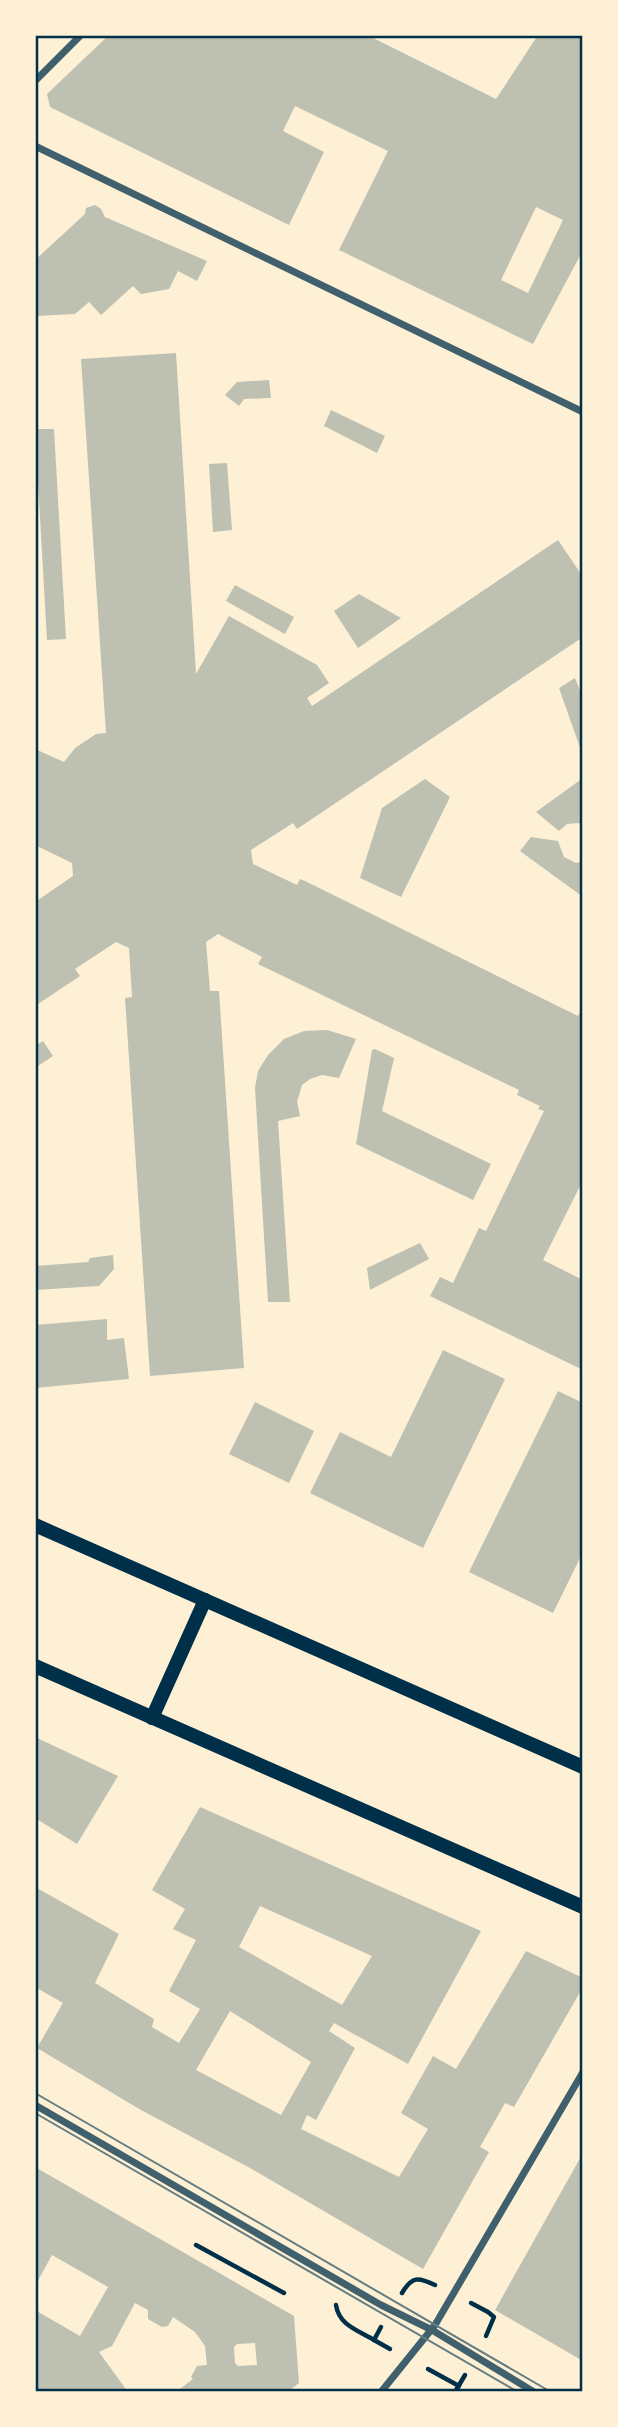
<svg xmlns="http://www.w3.org/2000/svg" width="618" height="2427" font-family="'Open Sans',sans-serif">
<style>
.building{fill:#bec0b2;fill-rule:evenodd}
.lines{fill:none;stroke-linecap:round;stroke-linejoin:round}
.path{stroke:#003049;stroke-width:4.5}
.minor{stroke:#3f606c;stroke-width:7}
.secondary{stroke:#003049;stroke-width:14}
.tram{stroke:#657d81;stroke-width:2}
.neatline{fill:none;stroke:#003049;stroke-width:2.5}
</style>
<rect width="100%" height="100%" fill="#fdf0d5"/>
<!-- building -->
<g class="building">
<path d="M109,35h258l129,64 42,-64h45v215l-50,94 -194,-94 49,-99 -93,-45 -12,25 41,21 -35,73 -239,-118 -3,-13zM536,207l27,13 -35,73 -27,-13z"/>
<polygon points="95,205 101,209 105,217 207,261 197,281 178,271 169,289 141,294 133,286 101,315 89,302 75,314 35,316 35,260 85,214 86,208"/>
<polygon points="176,353 196,674 229,616 317,665 329,683 307,698 312,706 558,540 583,577 583,637 297,829 293,823 251,850 253,864 297,885 300,879 305,881 578,1016 583,1006 583,1185 581,1184 543,1260 583,1280 583,1370 430,1296 440,1277 453,1283 479,1228 486,1231 544,1111 538,1109 540,1106 517,1095 519,1090 258,964 262,957 218,934 206,942 210,991 219,991 244,1368 150,1376 125,998 132,997 129,948 116,942 75,969 80,976 35,1006 35,902 73,876 72,863 35,845 35,749 64,762 75,748 96,734 106,733 81,359"/>
<polygon points="269,380 271,398 244,399 239,406 225,395 237,382"/>
<polygon points="331,410 385,436 377,453 324,426"/>
<polygon points="35,429 54,429 66,639 47,640"/>
<polygon points="227,463 232,530 213,532 209,464"/>
<polygon points="235,585 294,617 285,634 226,601"/>
<polygon points="359,594 401,618 358,648 334,611"/>
<polygon points="575,678 583,698 583,756 559,688"/>
<polygon points="583,778 583,825 578,823 567,824 559,831 536,812"/>
<polygon points="425,779 450,797 401,897 360,878 382,808"/>
<polygon points="531,837 558,841 564,857 576,863 583,861 583,897 520,851"/>
<polygon points="327,1030 356,1039 339,1078 322,1075 310,1079 302,1085 297,1102 300,1116 278,1121 290,1302 268,1302 255,1088 258,1071 268,1055 284,1039 304,1031"/>
<polygon points="43,1041 53,1056 35,1068 35,1046"/>
<polygon points="375,1049 394,1058 382,1111 491,1164 473,1200 356,1144 372,1050"/>
<polygon points="420,1243 429,1259 370,1290 367,1268"/>
<polygon points="113,1255 114,1269 99,1286 35,1290 35,1266 88,1262 90,1258"/>
<polygon points="107,1319 107,1340 124,1338 129,1379 35,1388 35,1325"/>
<polygon points="443,1350 505,1379 423,1548 310,1493 340,1432 391,1457"/>
<polygon points="558,1391 583,1403 583,1552 553,1613 469,1572"/>
<polygon points="255,1402 314,1431 289,1483 229,1454"/>
<polygon points="35,1737 118,1776 77,1844 35,1818"/>
<path d="M200,1807l281,124 -73,133 -74,-41 -5,8 26,17 -39,72 -9,-5 -6,14 98,48 29,-48 -27,-16 32,-57 23,13 70,-118 57,27v9l-69,120 -9,-4 -25,44 9,5 -66,117 -173,-101 -109,-58 -104,-62 26,-45 -28,-16v-100l84,47 -24,49 59,36 -2,8 27,16 21,-34 -31,-18 27,-51 -23,-11 12,-20 -33,-19zM260,1906l112,50 -30,49 -103,-58zM230,2011l81,51 -30,53 -85,-45z"/>
<polygon points="583,2153 583,2361 495,2310"/>
<path d="M35,2167l259,149 5,67 -12,9h-111l17,-13 -2,-2 6,-11 10,-1 -2,-19 -10,-14 -22,-15 -5,9 -6,1 -14,-8v-9l-13,-7 -23,43 -13,6 29,40h-87l-6,-3v-79l45,26 28,-49 -56,-32 -17,31zM255,2343l2,22 -19,1 -3,-3 -1,-16 3,-3z"/>
</g>
<g class="lines">
<!-- path -->
<g class="path">
<polyline points="196,2245 284,2293"/>
<path d="M402,2293c10,-17 16,-16 33,-8"/>
<polyline points="471,2303 488,2312 494,2317 486,2336"/>
<path d="M336,2305c3,20 21,25 38,35"/>
<polyline points="381,2327 374,2340 390,2349"/>
<polyline points="428,2369 459,2386"/>
<polyline points="455,2392 465,2375"/>
</g>
<!-- minor -->
<g class="minor">
<polyline points="35,81 81,35"/>
<polyline points="35,146 583,412"/>
<polyline points="35,2105 381,2305 432,2330 534,2392"/>
<polyline points="381,2392 435,2325 583,2072"/>
</g>
<!-- secondary -->
<g class="secondary">
<polyline points="35,1525 583,1767"/>
<polyline points="35,1666 583,1907"/>
<polyline points="152,1718 205,1600"/>
</g>
<!-- tram -->
<g class="tram">
<polyline points="35,2093 551,2392"/>
<polyline points="35,2113 518,2392"/>
</g>
</g>
<!-- border -->
<rect width="618" height="2427" fill="none" stroke="#fdf0d5" stroke-width="74"/>
<rect x="37" y="37" width="544" height="2353" class="neatline"/>
</svg>
